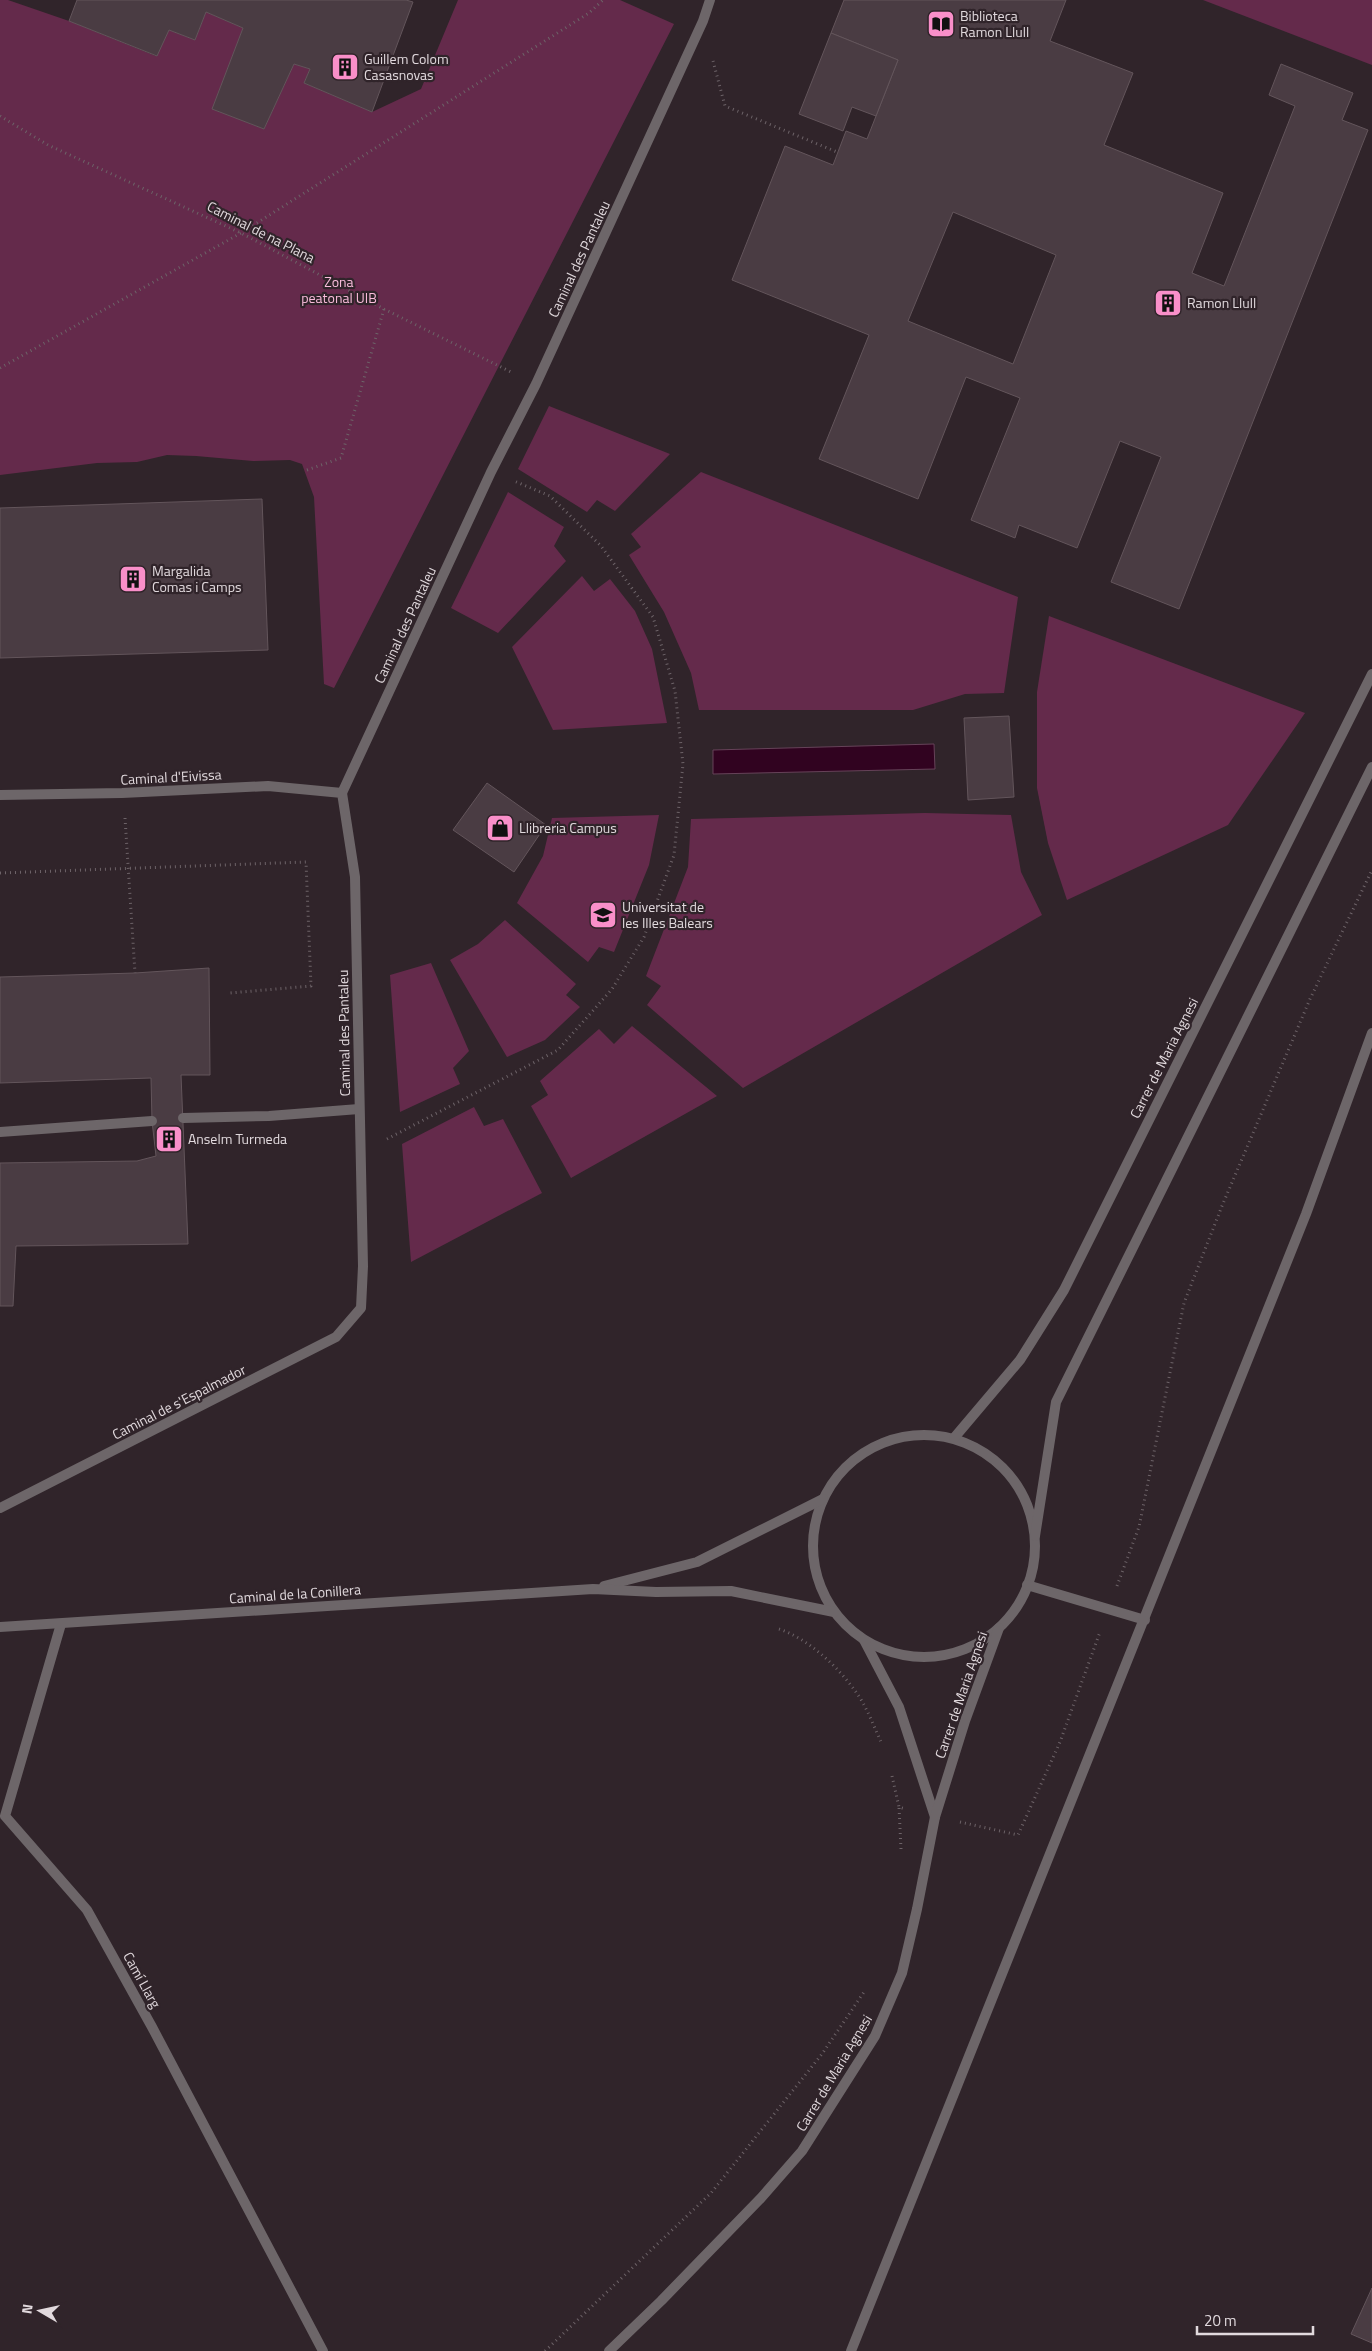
<svg xmlns="http://www.w3.org/2000/svg" width="1372" height="2351" font-family="'Titillium Web',sans-serif">
<style>
.green{fill:#642a4b}
.water{fill:#310320;stroke:#664359}
.building{fill:#4a3c43;stroke:#63555b;fill-rule:evenodd}
.lines{fill:none;stroke-linecap:round;stroke-linejoin:round}
.path{stroke:#6d6368;stroke-width:3;stroke-dasharray:1 4;stroke-linecap:butt}
.service{stroke:#6d6669;stroke-width:10}
.pedestrian{stroke:#6d6669;stroke-width:10}
.minor{stroke:#6d6669;stroke-width:10}
.labels{text-anchor:middle;stroke-width:4.5;stroke-linejoin:round;paint-order:stroke}
.poi-label{font-size:14px;fill:#e1d9dd;stroke:#30242a;text-anchor:start}
.street-label{font-size:14px;fill:#e1d9dd;stroke:#30242a}
.park-label{font-size:14px;fill:#f9bcdb;stroke:#30242a}
</style>
<rect width="100%" height="100%" fill="#30242a"/>
<!-- green -->
<g class="green">
<polygon points="0,0 8,0 69,21 156,56 169,30 195,40 206,12 243,28 213,109 264,129 294,64 310,69 304,83 372,112 421,89 458,0 620,0 674,24 334,688 324,684 314,497 302,464 290,460 253,461 196,456 167,455 137,462 97,463 0,475"/>
<polygon points="1203,0 1372,0 1372,65"/>
<polygon points="549,406 670,454 615,511 597,500 587,512 518,469"/>
<polygon points="701,472 1018,597 1004,693 965,694 913,710 699,710 691,673 664,612 629,555 641,547 631,534"/>
<polygon points="508,492 564,527 554,546 566,561 498,633 451,608"/>
<polygon points="582,576 594,591 610,579 635,611 652,649 667,723 553,730 512,647"/>
<polygon points="1049,616 1305,713 1228,825 1067,900 1048,843 1037,788 1037,692"/>
<polygon points="925,813 1011,815 1021,872 1042,915 743,1088 647,1005 661,986 646,976 688,867 691,819"/>
<polygon points="659,815 649,865 614,952 599,947 588,962 517,903 543,856 552,818"/>
<polygon points="505,920 576,984 566,995 580,1007 545,1040 507,1057 450,960 478,944"/>
<polygon points="431,963 469,1051 453,1068 460,1084 400,1112 390,975"/>
<polygon points="632,1026 717,1096 571,1178 531,1106 548,1095 540,1081 599,1029 614,1044"/>
<polygon points="474,1107 484,1126 503,1119 542,1193 411,1262 402,1144"/>
</g>
<!-- water -->
<polygon class="water" points="934,744 935,769 713,774 713,750"/>
<!-- building -->
<g class="building">
<polygon points="77,0 406,0 413,2 372,112 304,83 310,69 294,64 264,129 212,109 243,28 206,12 195,40 169,30 157,56 69,21"/>
<path d="M844,0h222l-16,41 83,32 -29,72 119,48 -31,80 32,13 71,-180 -26,-11 12,-31 72,29 -11,27 26,10 -189,479 -68,-27 50,-125 -41,-16 -43,107 -58,-23 -4,13 -44,-18 49,-122 -54,-21 -48,122 -99,-40 50,-124 -137,-55 53,-134 48,19 13,-34 21,8 31,-79 -67,-27zM953,212l103,43 -43,109 -105,-43z"/>
<polygon points="831,33 898,60 876,116 852,107 843,131 799,114"/>
<polygon points="262,499 268,650 0,658 0,508"/>
<polygon points="1009,716 1014,797 968,800 964,718"/>
<polygon points="487,783 546,825 514,872 453,830"/>
<polygon points="209,968 210,1075 181,1075 188,1244 16,1246 13,1306 0,1306 0,1163 137,1161 156,1156 152,1121 151,1078 0,1083 0,977 135,973"/>
<polygon points="1372,2288 1372,2343 1351,2334"/>
</g>
<g class="lines">
<!-- path -->
<g class="path">
<polyline points="713,61 725,106 837,152"/>
<polyline points="0,116 48,145 241,233 384,309 513,373"/>
<polyline points="0,368 241,233 589,13 603,0"/>
<polyline points="307,470 341,458 384,309"/>
<polyline points="125,818 135,973"/>
<polyline points="0,873 306,862 311,986 230,993"/>
<polyline points="387,1139 558,1050 612,989 644,937 674,855 683,764 675,691 653,617 601,546 550,496 514,481"/>
<polyline points="1117,1586 1139,1527 1184,1303 1222,1206 1310,999 1372,870"/>
<path d="M779,1629c30,10 59,38 77,63 11,15 18,35 26,52"/>
<polyline points="892,1776 899,1807"/>
<polyline points="960,1822 1018,1835 1060,1742 1100,1632"/>
<polyline points="901,1849 899,1807 905,1809"/>
<polyline points="545,2351 711,2193 822,2054 864,1992"/>
</g>
<!-- service -->
<g class="service">
<polyline points="183,1118 269,1116 359,1109"/>
<polyline points="0,1132 152,1121"/>
</g>
<!-- pedestrian -->
<polyline class="pedestrian" points="342,793 491,472 536,384 703,21 710,0"/>
<!-- minor -->
<g class="minor">
<polyline points="0,795 122,793 268,786 342,793 355,877 363,1266 361,1308 336,1337 0,1508"/>
<circle cx="924" cy="1546" r="111"/>
<polyline points="954,1438 1020,1360 1064,1290 1372,674"/>
<polyline points="1035,1536 1056,1402 1372,767"/>
<polyline points="1027,1585 1145,1620"/>
<polyline points="604,1586 697,1562 823,1499"/>
<polyline points="61,1624 5,1816 87,1910 152,2027 323,2351"/>
<polyline points="0,1627 593,1589 656,1592 731,1591 834,1612"/>
<polyline points="864,1640 899,1707 935,1817"/>
<polyline points="609,2351 661,2301 761,2198 802,2151 875,2036 902,1973 917,1909 935,1817 965,1721 999,1628"/>
<polyline points="851,2351 1306,1214 1372,1033"/>
</g>
</g>
<!-- icons -->
<defs>
<g id="library-square" transform="scale(1.4375)"><rect x="-9" y="-9" width="18" height="18" rx="4" fill="#f98fc9" stroke="#30242a"/><path d="M-6-4Q-3-5.5-.7-3.5V5Q-3 3-6 4ZM6-4Q3-5.5 .7-3.5V5Q3 3 6 4Z" fill="#111"/></g>
<g id="building-square" transform="scale(1.4375)"><rect x="-9" y="-9" width="18" height="18" rx="4" fill="#f98fc9" stroke="#30242a"/><path d="M-4-6H4V6H1V3H-1V6H-4ZM-2.5-4.3h1.7v1.8h-1.7ZM.8-4.3h1.7v1.8H.8ZM-2.5-1h1.7V.8h-1.7ZM.8-1h1.7V.8H.8Z" fill="#111"/></g>
<g id="shop-square" transform="scale(1.4375)"><rect x="-9" y="-9" width="18" height="18" rx="4" fill="#f98fc9" stroke="#30242a"/><path d="M-5-2.5h2.3a2.7 3.5 0 0 1 5.4 0H5L5.5 6h-11ZM-1.5-2.5h3a1.5 2.3 0 0 0-3 0Z" fill="#111"/></g>
<g id="university-square" transform="scale(1.4375)"><rect x="-9" y="-9" width="18" height="18" rx="4" fill="#f98fc9" stroke="#30242a"/><path d="M0-5L7-2L0 1L-7-2ZM-4 1L0 2.5L4 1V4Q0 6-4 4Z" fill="#111"/></g>
</defs>
<g fill-rule="evenodd">
<use href="#library-square" x="941" y="24"/>
<use href="#building-square" x="345" y="67"/>
<use href="#building-square" x="1168" y="303"/>
<use href="#building-square" x="133" y="579"/>
<use href="#shop-square" x="500" y="828"/>
<use href="#university-square" x="603" y="915"/>
<use href="#building-square" x="169" y="1139"/>
</g>
<g class="labels">
<!-- poi labels -->
<g class="poi-label">
<text x="960" y="21">Biblioteca<tspan x="960" dy="16">Ramon Llull</tspan></text>
<text x="364" y="64">Guillem Colom<tspan x="364" dy="16">Casasnovas</tspan></text>
<text x="1187" y="308">Ramon Llull</text>
<text x="152" y="576">Margalida<tspan x="152" dy="16">Comas i Camps</tspan></text>
<text x="519" y="833">Llibreria Campus</text>
<text x="622" y="912">Universitat de<tspan x="622" dy="16">les Illes Balears</tspan></text>
<text x="188" y="1144">Anselm Turmeda</text>
</g>
<!-- street labels -->
<g class="street-label">
<text transform="translate(261 232) rotate(27)" y="5">Caminal de na Plana</text>
<text transform="translate(579 259) rotate(-65)" y="5">Caminal des Pantaleu</text>
<text transform="translate(405 625) rotate(-65)" y="5">Caminal des Pantaleu</text>
<text transform="translate(171 777) rotate(-3)" y="5">Caminal d'Eivissa</text>
<text transform="translate(344 1033) rotate(-91)" y="5">Caminal des Pantaleu</text>
<text transform="translate(1164 1058) rotate(-63)" y="5">Carrer de Maria Agnesi</text>
<text transform="translate(179 1402) rotate(-27)" y="5">Caminal de s'Espalmador</text>
<text transform="translate(295 1594) rotate(-4)" y="5">Caminal de la Conillera</text>
<text transform="translate(961 1695) rotate(-71)" y="5">Carrer de Maria Agnesi</text>
<text transform="translate(142 1980) rotate(61)" y="5">Camí Llarg</text>
<text transform="translate(834 2073) rotate(-59)" y="5">Carrer de Maria Agnesi</text>
</g>
<!-- park labels -->
<g class="park-label">
<text x="339" y="287">Zona<tspan x="339" dy="16">peatonal UIB</tspan></text>
</g>
</g>
<!-- north arrow -->
<g transform="translate(40 2311) rotate(279)" stroke="#30242a" stroke-width="4" paint-order="stroke">
<path d="M0-4L9 19L0 12L-9 19Z" fill="#e1d9dd"/>
<text y="-8" font-size="14" font-weight="bold" text-anchor="middle" fill="#e1d9dd">N</text>
</g>
<!-- scale -->
<path d="M1197 2326v8h116v-8" fill="none" stroke="#e1d9dd" stroke-width="2.5"/>
<text x="1204" y="2326" font-size="15" fill="#e1d9dd" stroke="#30242a" stroke-width="4" paint-order="stroke">20 m</text>
</svg>
